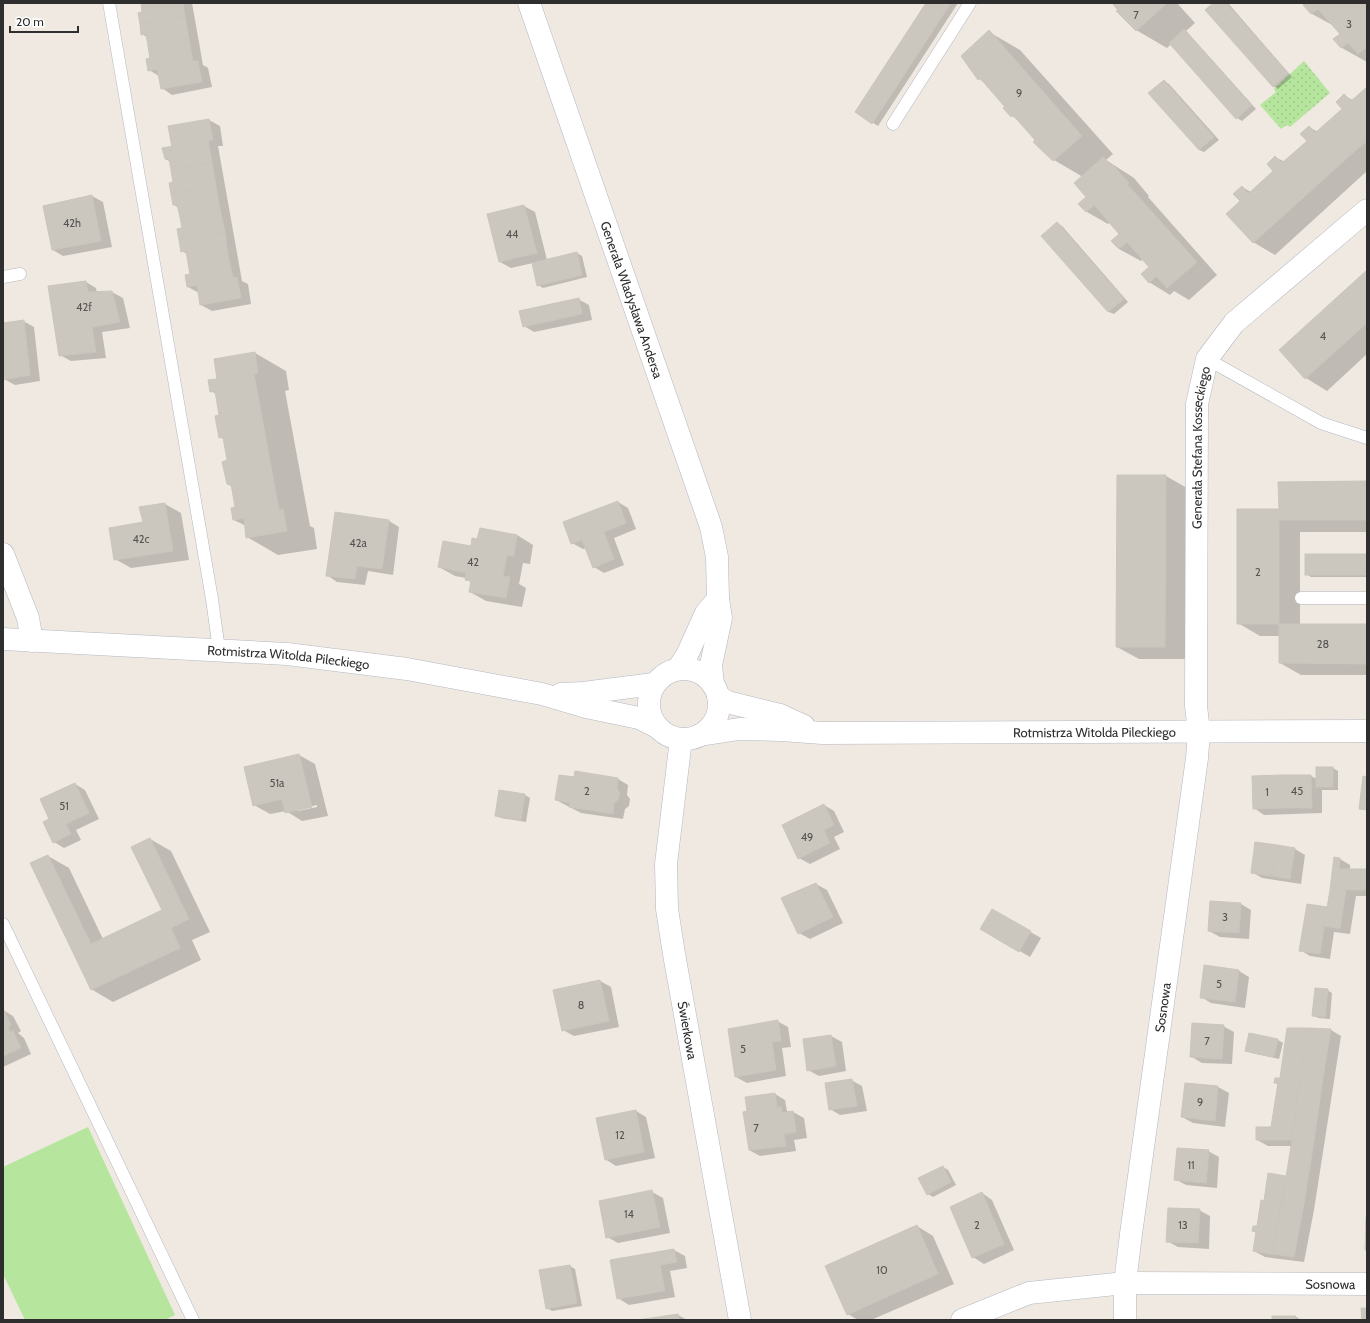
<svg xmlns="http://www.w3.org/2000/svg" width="1370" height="1323" font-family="Cabin,sans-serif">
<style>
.grass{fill:#b6e59e}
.park{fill:url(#park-dots)}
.shadow{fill:#0003;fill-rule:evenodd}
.building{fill:#cbc7bf;stroke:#cbc5ba}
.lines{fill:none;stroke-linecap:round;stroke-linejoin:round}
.lane-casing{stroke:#b4b7c1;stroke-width:13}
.street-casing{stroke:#b4b7c1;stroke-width:23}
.secondary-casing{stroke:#b4b7c1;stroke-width:23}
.lane{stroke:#fff;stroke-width:12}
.street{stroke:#fff;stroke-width:22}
.secondary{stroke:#fff;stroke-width:22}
.labels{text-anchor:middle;stroke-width:3;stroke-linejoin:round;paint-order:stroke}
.number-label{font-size:11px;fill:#555452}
.street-label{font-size:13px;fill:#2e2e2e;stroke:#fff}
</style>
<defs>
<pattern id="park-dots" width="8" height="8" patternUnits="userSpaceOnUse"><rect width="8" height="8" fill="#b6e59e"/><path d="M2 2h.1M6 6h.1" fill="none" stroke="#9dc588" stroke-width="1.8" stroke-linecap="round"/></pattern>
</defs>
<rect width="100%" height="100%" fill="#efe9e1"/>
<!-- grass -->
<polygon class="grass" points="88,1127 175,1315 165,1320 25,1320 3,1274 3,1167"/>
<!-- park -->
<polygon class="park" points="1304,61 1330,93 1290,127 1287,125 1281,129 1260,105 1276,92 1274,89"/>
<!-- shadow -->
<g class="shadow">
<polygon points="142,3 192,3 203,65 208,68 212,87 172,95 162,88 159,76 149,70 151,59 148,38 142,34"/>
<polygon points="927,3 958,3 878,126 856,112"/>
<polygon points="1113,3 1177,3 1195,23 1186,31 1256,109 1242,121 1237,118 1171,44 1167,48 1136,30"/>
<polygon points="1214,3 1228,3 1292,77 1278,89 1273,86"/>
<polygon points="1308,3 1367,3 1367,62 1342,48 1335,40 1342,34 1336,27 1312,14 1305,6"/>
<polygon points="989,32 1020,50 1113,154 1106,160 1134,178 1149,196 1148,197 1217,275 1189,300 1174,291 1170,295 1149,282 1150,267 1143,259 1141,261 1119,249 1112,241 1120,234 1110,222 1108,224 1087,212 1080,204 1088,197 1083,177 1054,160 1035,142 1036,141 1018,120 1012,116 1006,107 985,83 979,79 962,56"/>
<polygon points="1164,81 1169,84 1219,140 1204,152 1199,150"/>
<polygon points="1367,89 1367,171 1275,255 1253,242 1241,201 1242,187 1251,192 1275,171 1275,157 1285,162 1308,141 1309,127 1318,132 1344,109 1344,95 1354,101"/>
<polygon points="209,120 220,126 223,146 218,146 242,281 248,284 251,304 212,311 201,305 199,293 188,287 191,275 187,254 182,251 183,229 179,208 174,205 175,183 171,162 165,159 173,147 170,127"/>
<polygon points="92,196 103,202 112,247 63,256 53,250"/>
<polygon points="524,206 535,212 547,260 577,253 582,256 587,277 543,288 538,285 533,263 511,268 500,262 489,214"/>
<polygon points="1057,223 1062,226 1128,302 1114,314 1109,312 1042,236"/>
<polygon points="1367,271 1367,354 1327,391 1306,378"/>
<polygon points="86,282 96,288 97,293 112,292 123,298 130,328 102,332 106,358 71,361 60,355"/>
<polygon points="578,299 589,305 592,320 534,332 524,326"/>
<polygon points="23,321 34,327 40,381 15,385 4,379 3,375 3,324"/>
<polygon points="255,353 286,371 289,390 285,391 310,526 314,528 317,549 278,555 247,537 246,526 234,520 236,507 233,487 227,484 228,461 225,440 220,437 221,416 216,394 211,391 218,380"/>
<polygon points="1166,476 1187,488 1186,659 1139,659 1117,647"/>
<polygon points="1367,482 1367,532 1300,532 1300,625 1367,625 1367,675 1301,675 1280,663 1280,636 1260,636 1238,623 1280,510"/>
<polygon points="618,502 628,508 636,529 614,538 624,565 604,573 594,567 586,548 583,549 572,543"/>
<polygon points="165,504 181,513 189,560 131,568 115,559 144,522"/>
<polygon points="389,521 399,527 393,575 368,571 365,585 337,582 327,575"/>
<polygon points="480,529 517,535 533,545 530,564 523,563 519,584 526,588 522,607 486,601 470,592 472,583 466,578 455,576 439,567 471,547 478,540"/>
<polygon points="1367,555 1367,577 1311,577 1306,574"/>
<path d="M299,755l16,9 13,52 -26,5 -16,-10 -16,3 -16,-9 -9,-38zM317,805v2l-19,4v-2z"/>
<polygon points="1317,768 1333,768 1338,771 1338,790 1322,790 1322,813 1264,815 1254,808 1311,776 1317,779"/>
<polygon points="575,778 618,779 628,785 627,795 630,799 629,806 625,809 623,819 581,813 556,800"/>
<polygon points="75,784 85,790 99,819 76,830 81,840 64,848 54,842 51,820"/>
<polygon points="500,791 525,795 530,798 526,822 501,818 496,815"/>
<polygon points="824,805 834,811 844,832 834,837 840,849 810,864 799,858"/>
<polygon points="150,839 171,851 210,932 192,940 201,960 113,1002 91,989 48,856 69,868 103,939 163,910"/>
<polygon points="1295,849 1305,855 1301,884 1262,878 1252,872"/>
<polygon points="1340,859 1350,865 1350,870 1367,870 1367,896 1356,896 1350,934 1334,932 1330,959 1310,956 1300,950 1307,905 1327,908"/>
<polygon points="816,884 827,890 843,923 810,939 799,933"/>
<polygon points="1241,904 1251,910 1249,939 1220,937 1209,931"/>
<polygon points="992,910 1041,938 1030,957 982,929"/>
<polygon points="1239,971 1249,977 1245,1008 1211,1003 1201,997"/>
<polygon points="600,981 611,987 619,1027 574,1036 563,1030"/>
<polygon points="1327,990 1332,993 1330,1019 1318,1018 1313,1015"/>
<polygon points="3,1010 13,1016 21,1031 18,1033 24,1038 31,1054 3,1067"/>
<polygon points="777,1021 788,1027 791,1047 782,1048 786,1076 747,1083 736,1077"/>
<polygon points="1223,1026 1234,1032 1232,1064 1202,1063 1192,1057"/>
<polygon points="1331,1030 1341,1036 1314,1210 1304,1262 1265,1257 1254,1251 1257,1233 1253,1231 1258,1227 1269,1203 1269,1175 1287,1177 1292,1146 1268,1146 1257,1140 1272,1128 1278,1084 1275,1083"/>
<polygon points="831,1036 842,1042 846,1071 819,1076 808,1070 804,1040"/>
<polygon points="1278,1040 1283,1043 1279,1059 1251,1053 1246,1050"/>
<polygon points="851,1080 862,1086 867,1111 840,1115 830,1109"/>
<polygon points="1186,1084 1218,1087 1229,1093 1225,1127 1193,1123 1182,1117"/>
<polygon points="775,1094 785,1100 787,1111 793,1112 804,1118 807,1138 794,1140 796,1151 760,1156 749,1150"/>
<polygon points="636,1111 646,1117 655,1158 616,1166 605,1159"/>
<polygon points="1208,1151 1219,1157 1217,1188 1186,1185 1175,1179"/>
<polygon points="943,1167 948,1170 956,1185 933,1197 928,1194"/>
<polygon points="652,1192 663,1198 670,1233 618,1243 607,1237"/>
<polygon points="982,1193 992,1200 1014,1250 984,1264 973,1257"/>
<polygon points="1199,1210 1210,1216 1209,1249 1178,1247 1167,1241"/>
<polygon points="917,1226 933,1236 954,1284 871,1320 858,1320 848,1314"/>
<polygon points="674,1250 685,1256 687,1268 670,1271 675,1297 629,1305 618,1298 612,1261"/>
<polygon points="570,1266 575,1269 582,1306 552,1311 547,1308"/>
<polygon points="678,1315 687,1320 644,1320"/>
<polygon points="1295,1316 1301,1320 1273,1320 1273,1317"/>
</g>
<!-- building -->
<g class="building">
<polygon points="141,3 183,3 185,16 140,24 138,13 142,12"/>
<polygon points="926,3 951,3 872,124 855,112"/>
<polygon points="1112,3 1163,3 1165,5 1136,31 1116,11 1118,10"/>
<polygon points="1213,3 1226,3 1288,73 1273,87 1205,10"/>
<polygon points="1306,3 1364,3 1367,6 1367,47 1358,54 1348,43 1341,48 1333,39 1340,34 1318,9 1311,14 1303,5"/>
<polygon points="185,16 189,39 148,46 146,34 141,35 140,24"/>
<polygon points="1184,29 1252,105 1236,119 1169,43"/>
<polygon points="989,30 1082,136 1053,161 1033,142 1035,140 1013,115 1011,117 1003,108 1005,107 980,78 978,80 961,56"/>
<polygon points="189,39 193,62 148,71 146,59 150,58 148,46"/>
<polygon points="193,61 198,61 202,82 161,89 157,68"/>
<polygon points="1164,80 1214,137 1199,150 1148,93"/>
<polygon points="1367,87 1367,143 1364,143 1253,243 1226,214 1240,201 1233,194 1242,186 1248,194 1273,171 1267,164 1275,156 1282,163 1307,141 1300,134 1309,126 1315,133 1342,109 1336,102 1344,94 1351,101"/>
<polygon points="209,119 213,140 172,147 168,126"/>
<polygon points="208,140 212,163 171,170 169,159 165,159 162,148"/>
<polygon points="1103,157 1111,166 1112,164 1129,183 1127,184 1197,262 1167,288 1156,276 1149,283 1141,274 1149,267 1127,242 1119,249 1111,241 1119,234 1094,205 1086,212 1078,204 1086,197 1074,183"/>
<polygon points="212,163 216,186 171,194 169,183 173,182 171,170"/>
<polygon points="216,186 220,209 180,217 177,205 173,205 171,194"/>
<polygon points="92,195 101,241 52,250 43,206"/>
<polygon points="524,205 537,253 499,262 487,214"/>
<polygon points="220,209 225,232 179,240 177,229 182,228 180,217"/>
<polygon points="1057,222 1124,299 1108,312 1041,236"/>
<polygon points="225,232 228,255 188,263 186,251 181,252 179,240"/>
<polygon points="577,252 582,275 537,286 532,263"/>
<polygon points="228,255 233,278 187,287 185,275 190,274 188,263"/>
<polygon points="1367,270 1367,323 1305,379 1279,350"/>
<polygon points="237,277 241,298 200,305 197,285"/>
<polygon points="86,281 88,292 112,291 120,322 92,327 96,352 59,356 48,286"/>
<polygon points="579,298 582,314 523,327 519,311"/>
<polygon points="24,320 30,375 3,380 3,323"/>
<polygon points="255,352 258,373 254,374 279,510 283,509 287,531 246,538 244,518 233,520 231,508 235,507 231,484 227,484 222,462 227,460 223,437 219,438 215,416 219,415 215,391 210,392 208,380 217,379 214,359"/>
<polygon points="1117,475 1166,475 1165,647 1116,647"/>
<polygon points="1367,481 1367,520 1279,520 1279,624 1237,624 1237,509 1279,509 1278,482"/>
<polygon points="618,501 626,523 604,532 614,559 593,568 582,540 571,544 563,522"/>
<polygon points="165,503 173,551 114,560 109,528 143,522 139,507"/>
<polygon points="335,512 389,520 382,569 357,566 355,579 326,576"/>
<polygon points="480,528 517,535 514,556 507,555 503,576 510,577 506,598 469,592 471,581 465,580 466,573 438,567 443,541 471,546 472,538 477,539"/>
<rect x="1305" y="554" width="62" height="21"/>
<polygon points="1279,624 1367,624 1367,664 1279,663"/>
<polygon points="299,754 312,807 285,813 282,799 253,806 244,767"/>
<rect x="1316" y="767" width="17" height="20"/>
<polygon points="575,771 618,778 617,789 620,793 618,800 614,803 613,814 569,807 570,803 555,800 559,775 574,777"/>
<polygon points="1282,775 1311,775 1312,808 1282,808"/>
<polygon points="1282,775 1282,808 1253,809 1252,776"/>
<polygon points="1363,776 1367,777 1367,810 1359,809"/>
<polygon points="75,783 89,813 66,824 71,834 53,843 43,822 49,819 40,799"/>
<polygon points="499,790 525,794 521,820 495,816"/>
<polygon points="824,804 834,825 824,830 830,843 798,859 782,825"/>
<polygon points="150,838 189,919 171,928 180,948 91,990 30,863 48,855 91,944 162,910 131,847"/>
<polygon points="1255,842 1277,845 1271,876 1251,873"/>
<polygon points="1277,845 1295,848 1290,879 1271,876"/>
<polygon points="1334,857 1340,858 1339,869 1367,869 1367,890 1330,890"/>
<polygon points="816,883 833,917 798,934 781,898"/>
<polygon points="1330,890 1346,890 1340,929 1324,926"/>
<polygon points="1210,901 1241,903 1239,933 1208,931"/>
<polygon points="1307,904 1327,907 1320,954 1299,951"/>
<polygon points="992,909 1031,931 1019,952 980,929"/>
<polygon points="1204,965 1239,970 1235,1002 1200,998"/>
<polygon points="600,980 609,1021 562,1031 553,990"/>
<polygon points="1315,988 1328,989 1325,1017 1312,1016"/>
<polygon points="3,1009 11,1025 8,1027 10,1032 13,1031 21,1048 3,1056"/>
<polygon points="778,1020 781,1041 772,1042 776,1070 735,1077 728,1029"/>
<polygon points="1192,1023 1224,1025 1222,1059 1190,1057"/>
<polygon points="1287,1028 1308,1028 1300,1078 1280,1078"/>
<polygon points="1308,1028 1331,1029 1323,1078 1300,1078"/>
<polygon points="1249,1033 1278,1039 1274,1057 1245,1051"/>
<polygon points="831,1035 836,1066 807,1071 803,1039"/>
<polygon points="1275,1078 1300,1078 1292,1140 1256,1140 1256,1127 1271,1127 1278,1083 1274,1083"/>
<polygon points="1300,1078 1323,1078 1314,1141 1292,1140"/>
<polygon points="852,1079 857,1106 829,1110 825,1083"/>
<polygon points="1185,1083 1218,1086 1215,1121 1181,1117"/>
<polygon points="775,1093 777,1108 781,1107 782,1113 793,1111 796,1132 784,1134 786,1146 749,1150 743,1112 747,1111 745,1097"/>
<polygon points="636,1110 644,1152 605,1160 596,1118"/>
<polygon points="1292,1140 1314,1141 1304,1204 1282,1202"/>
<polygon points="1177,1148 1209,1150 1206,1183 1174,1180"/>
<polygon points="943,1166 951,1182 927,1195 918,1178"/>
<polygon points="1268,1173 1286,1176 1281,1204 1264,1201"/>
<polygon points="652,1190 660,1227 606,1238 599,1201"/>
<polygon points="982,1192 1004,1244 972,1258 950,1207"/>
<polygon points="1261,1200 1281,1204 1272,1254 1253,1251 1256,1232 1252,1231 1253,1226 1257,1226"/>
<polygon points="1282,1202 1304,1204 1294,1257 1272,1254"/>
<polygon points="1168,1208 1200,1209 1198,1243 1166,1242"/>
<polygon points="1366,1217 1367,1217 1367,1250 1365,1250"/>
<polygon points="917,1225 938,1274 847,1315 825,1266"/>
<polygon points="674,1249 677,1262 660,1265 665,1291 617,1299 610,1260"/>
<polygon points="570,1265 577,1303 546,1309 539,1270"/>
<polygon points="1361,1308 1367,1308 1367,1320 1362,1320"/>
<polygon points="678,1314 679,1320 638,1320"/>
<rect x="1272" y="1316" width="23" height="4"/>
</g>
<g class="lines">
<!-- lane casing -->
<g class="lane-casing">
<g id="lane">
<polyline points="109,3 212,599 219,650"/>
<polyline points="893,124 970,3"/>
<polyline points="3,277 20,274"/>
<polyline points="1207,359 1321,423 1367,438"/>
<polyline points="1301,598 1367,598"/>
<polyline points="3,924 193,1320"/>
</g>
</g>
<!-- street casing -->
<g class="street-casing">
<g id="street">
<path id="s1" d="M529,3l182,524 6,30 1,42 3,19 -10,47 2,20"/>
<polyline points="3,554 28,618 32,641"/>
<polyline points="678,669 687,655 706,613 718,599"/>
<path id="s2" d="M681,739l-15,125 1,45 7,45 66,366"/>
<path id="s3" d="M962,1320l67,-27 96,-10 242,1"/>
<path id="s4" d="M1125,1320v-37l6,-49 66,-476 2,-26 -3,-26 1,-302 10,-45 27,-36 133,-113"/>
</g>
</g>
<!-- secondary casing -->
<g class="secondary-casing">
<g id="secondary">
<path id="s5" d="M3,639l284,15 120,15 135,25 44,13 53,11 18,9"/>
<circle cx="684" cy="704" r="35"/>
<polyline points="561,694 583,693 654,684"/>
<polyline points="718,696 727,702 780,715 804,726"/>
<path id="s6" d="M700,735l39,-6 43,1 40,3 545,-2"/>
</g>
</g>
<!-- lane -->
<use href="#lane" class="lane"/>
<!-- street -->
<use href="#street" class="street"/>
<!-- secondary -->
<use href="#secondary" class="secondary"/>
</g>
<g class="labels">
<!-- number labels -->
<g class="number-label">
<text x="1136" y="19">7</text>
<text x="1349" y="28">3</text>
<text x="1019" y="97">9</text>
<text x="72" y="227">42h</text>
<text x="512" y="238">44</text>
<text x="84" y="311">42f</text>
<text x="1323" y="340">4</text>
<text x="141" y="543">42c</text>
<text x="358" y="547">42a</text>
<text x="473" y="566">42</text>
<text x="1258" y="576">2</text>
<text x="1323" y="648">28</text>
<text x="277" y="787">51a</text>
<text x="587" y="795">2</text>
<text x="1297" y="795">45</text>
<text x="1267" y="796">1</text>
<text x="64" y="810">51</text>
<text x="807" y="841">49</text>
<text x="1225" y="921">3</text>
<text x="1219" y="988">5</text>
<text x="581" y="1009">8</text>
<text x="1207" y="1045">7</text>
<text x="743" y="1053">5</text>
<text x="1200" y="1106">9</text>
<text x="756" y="1132">7</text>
<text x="620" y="1139">12</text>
<text x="1191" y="1169">11</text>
<text x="629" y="1218">14</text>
<text x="977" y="1229">2</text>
<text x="1183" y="1229">13</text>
<text x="882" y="1274">10</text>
</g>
<!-- street labels -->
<g class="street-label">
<text dy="5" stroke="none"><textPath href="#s1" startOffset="314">Generała Władysława Andersa</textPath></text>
<text dy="5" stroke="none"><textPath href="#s4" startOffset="878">Generała Stefana Kosseckiego</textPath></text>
<text dy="5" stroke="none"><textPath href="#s5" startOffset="286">Rotmistrza Witolda Pileckiego</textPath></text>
<text dy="5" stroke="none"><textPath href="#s6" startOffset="395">Rotmistrza Witolda Pileckiego</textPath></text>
<text dy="5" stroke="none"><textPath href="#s4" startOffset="315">Sosnowa</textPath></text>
<text dy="5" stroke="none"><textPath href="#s2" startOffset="294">Świerkowa</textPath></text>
<text dy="5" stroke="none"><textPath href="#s3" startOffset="374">Sosnowa</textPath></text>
</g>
</g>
<!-- border -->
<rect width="1370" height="1323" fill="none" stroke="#2e2e2e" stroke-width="8"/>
<!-- scale -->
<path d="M10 26v6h68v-6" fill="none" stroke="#2e2e2e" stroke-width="2"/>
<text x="16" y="26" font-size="12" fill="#2e2e2e" stroke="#ffffff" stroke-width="3" paint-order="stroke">20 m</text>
</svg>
